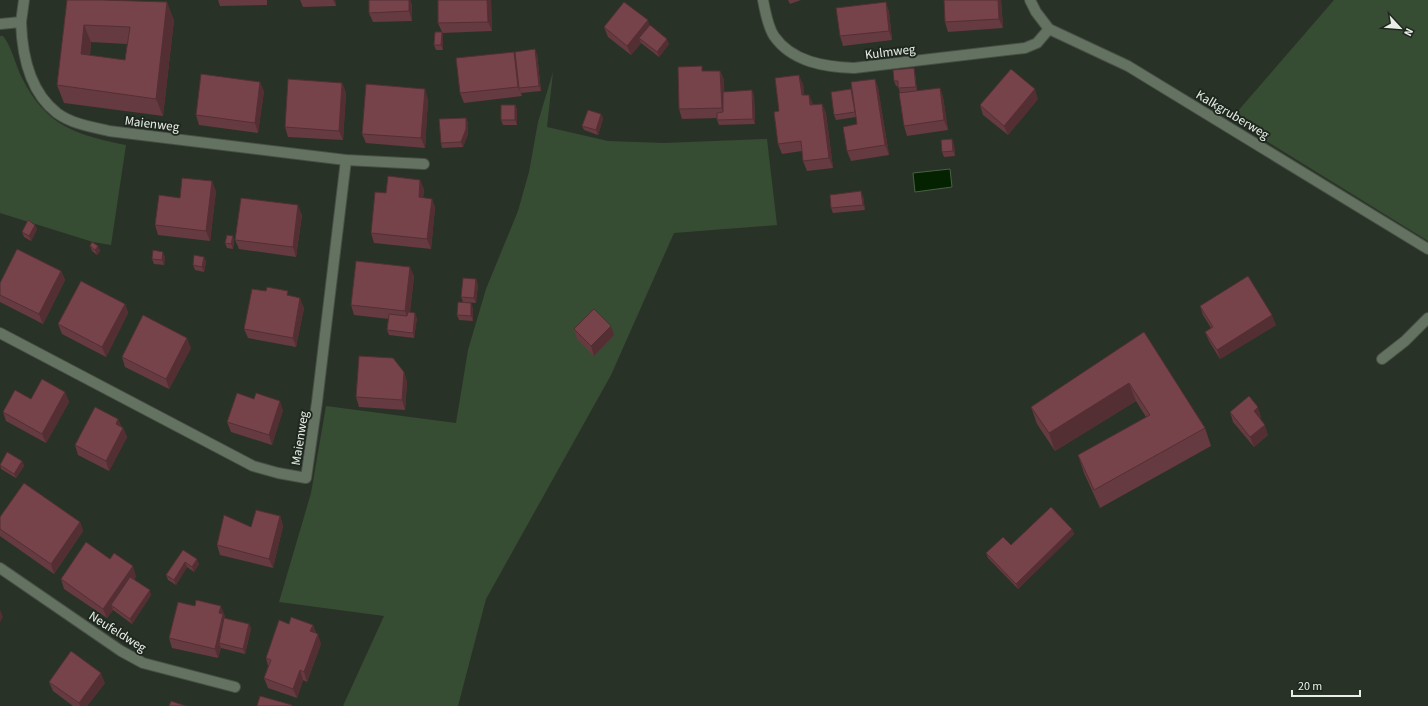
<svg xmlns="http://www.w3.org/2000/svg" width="1428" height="706" font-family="'Source Sans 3',sans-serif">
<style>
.green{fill:#374d33}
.water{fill:#042200;stroke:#496046}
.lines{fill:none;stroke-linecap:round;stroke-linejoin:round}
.minor-casing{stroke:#485046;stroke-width:12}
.minor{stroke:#647361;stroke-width:10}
.wall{fill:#653a40;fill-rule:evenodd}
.shaded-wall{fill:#532f34}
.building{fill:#76434a;stroke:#532f34;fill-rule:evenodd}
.labels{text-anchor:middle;stroke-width:4;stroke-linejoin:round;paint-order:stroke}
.street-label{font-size:13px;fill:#e9efe8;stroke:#1f281e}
</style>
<rect width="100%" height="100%" fill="#293227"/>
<!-- green -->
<g class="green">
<polygon points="1334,0 1428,0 1428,241 1231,119"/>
<path d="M0,36h3c9,11 12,28 19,42 24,48 54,57 104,67l-15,100 -18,-3 -93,-29z"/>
<polygon points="553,72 547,127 608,141 664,143 767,139 777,225 674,233 611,375 486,599 458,706 343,706 384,616 279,602 311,493 326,406 456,423 468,350 486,289 518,211 529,172 538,122"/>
</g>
<!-- water -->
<polygon class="water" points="950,169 952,187 915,192 913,173"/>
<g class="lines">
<!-- minor casing -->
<g class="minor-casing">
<g id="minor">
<path d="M763,0c2,11 5,27 11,36 18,26 51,31 80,32l171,-20 12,-5 12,-14"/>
<polyline points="1030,0 1036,12 1049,29 1128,66 1428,249"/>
<path d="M21,22c1,32 9,70 36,91 15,11 35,14 52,18l237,29 78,4"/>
<polyline points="0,24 21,22 24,0"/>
<polyline points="0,333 253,466 278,473 306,478 317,402 346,160"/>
<polyline points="1382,359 1405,341 1428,318"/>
<polyline points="0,568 121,651 143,663 235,687"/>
</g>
</g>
<!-- minor -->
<use href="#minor" class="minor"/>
</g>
<!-- wall -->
<g class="wall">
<path d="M67,0l107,20 -11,96 -99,-13 -7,-18zM91,42l36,2 -2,16 -35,-4z"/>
<polygon points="218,0 267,0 267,5 220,6"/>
<polygon points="300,0 335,0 336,6 303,7"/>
<polygon points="369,0 410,0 412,6 412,21 373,22 369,13"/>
<polygon points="491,0 492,31 442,33 443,37 443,50 436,50 434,45 442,32 438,23"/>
<polygon points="788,0 801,0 790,4"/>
<polygon points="1001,0 1003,28 948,32 945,22"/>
<polygon points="886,2 889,12 892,40 843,46 840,36"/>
<polygon points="650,25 669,44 659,57 641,43 631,55 608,37 604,27"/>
<polygon points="537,54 541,91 521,93 522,96 464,103 460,93 516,57"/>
<polygon points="704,71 720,71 724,80 724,92 754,95 755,124 719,125 717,120 717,118 682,119 679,109"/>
<polygon points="915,73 917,91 940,88 943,97 948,130 907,136 904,126 900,93 898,86 896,86 894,81"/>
<polygon points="875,79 878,88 889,155 851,161 847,151 857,124 856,117 836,120 834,115 851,89"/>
<polygon points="342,83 346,93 343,140 288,137 285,127"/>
<polygon points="803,84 804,95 813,105 822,104 826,113 833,168 807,171 803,161 802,151 782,154 778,144 779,111"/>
<polygon points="264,91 258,133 199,125 196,115"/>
<polygon points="428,99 425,148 366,143 362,134"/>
<polygon points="1038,99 1008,135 983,115 980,105"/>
<polygon points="515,105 517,110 517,125 503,125 501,120"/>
<polygon points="601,114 603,119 598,135 584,130 582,126"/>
<polygon points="466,118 468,123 468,134 463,147 442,148 441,143"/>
<polygon points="954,144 955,156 944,157 942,152"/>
<polygon points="420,180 424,190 423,198 432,199 435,208 431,249 374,243 371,233 386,193"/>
<polygon points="216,191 210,241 158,235 155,225 180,198"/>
<polygon points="863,196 865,210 833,213 831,208"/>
<polygon points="302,215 296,257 239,249 235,240"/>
<polygon points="37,229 31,241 24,237 22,232"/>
<polygon points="233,236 234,241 233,249 227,248 225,243"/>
<polygon points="90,246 98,246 100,251 97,255 92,251"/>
<polygon points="165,257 164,265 154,264 152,259"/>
<polygon points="204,257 206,262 204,272 195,270 193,265"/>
<polygon points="61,271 65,280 43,324 0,302 0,283"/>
<polygon points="414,276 410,312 417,318 414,338 389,335 387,330 389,319 354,315 351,305"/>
<polygon points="478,284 476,303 463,302 461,297"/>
<polygon points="290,296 304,308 296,347 248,338 244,329"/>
<polygon points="125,304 128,313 106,357 62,334 58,324"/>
<polygon points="1200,306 1276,325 1220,359 1209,341 1205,332 1211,328 1203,315"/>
<polygon points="473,308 473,321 459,320 457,315"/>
<polygon points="574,329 614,335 594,356 577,339"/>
<polygon points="1144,332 1205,428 1211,446 1100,508 1084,473 1078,455 1146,417 1136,401 1055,451 1037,424 1031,407"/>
<polygon points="191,348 169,389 125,367 122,357"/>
<polygon points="404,372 407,382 405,410 359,407 356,397"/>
<polygon points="65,392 69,402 46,443 6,421 3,412 31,399"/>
<polygon points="283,410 272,445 231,432 227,422"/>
<polygon points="1230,412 1261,417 1260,418 1268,435 1254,447 1233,422"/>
<polygon points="118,419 121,426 123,428 127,437 109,471 78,455 75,445"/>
<polygon points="22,461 24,466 16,478 1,469 0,465 0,464"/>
<polygon points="280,516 283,526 273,568 220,555 217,545 251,527"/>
<polygon points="0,517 80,522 83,531 54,574 0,536"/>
<polygon points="1072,529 1074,534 1018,589 988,558 986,553 1011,545"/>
<polygon points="183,550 199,564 194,572 187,567 176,585 168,580 166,575"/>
<polygon points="136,576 134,580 151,595 132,624 113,610 107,618 64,589 61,579"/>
<polygon points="225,616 224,618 249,624 251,629 245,654 221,648 218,658 172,648 169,638"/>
<polygon points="289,624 313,625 316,633 321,644 307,682 303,680 297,698 268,688 264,678 268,666 266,658"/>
<polygon points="49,682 105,683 87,706 73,706 53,691"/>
</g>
<!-- shaded-wall -->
<g class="shaded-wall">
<polygon points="333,0 335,0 336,6"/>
<polygon points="409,0 410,0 412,6 412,21 409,11"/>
<polygon points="487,0 491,0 492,31 488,22"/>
<polygon points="998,0 1001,0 1003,28 999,19"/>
<polygon points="167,2 174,20 163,116 156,99"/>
<polygon points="886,2 889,12 892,40 889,31"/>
<polygon points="648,20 651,30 639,38 641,43 631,55 627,46"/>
<polygon points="84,25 91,42 88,72 81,54"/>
<polygon points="442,32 443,37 443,50 441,45"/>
<polygon points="667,39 669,44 659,57 657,52"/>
<polygon points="535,49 537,54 541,91 539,86"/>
<polygon points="514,52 518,61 519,88 521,93 522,96 518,87"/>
<polygon points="720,71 724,80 725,117 722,108"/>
<polygon points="799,75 803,84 805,105 802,95"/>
<polygon points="875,79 878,88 889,155 885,145"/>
<polygon points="260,82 264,91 258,133 255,123"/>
<polygon points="342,83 346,93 343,140 339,131"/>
<polygon points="940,88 943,97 948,130 944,120"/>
<polygon points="425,89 428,99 425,148 421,138"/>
<polygon points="1035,89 1038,99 1008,135 1004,126"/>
<polygon points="752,90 754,95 755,124 753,119"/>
<polygon points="809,95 813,104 814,115 810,105"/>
<polygon points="822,104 826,113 833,168 829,158"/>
<polygon points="515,105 517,110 517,125 515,120"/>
<polygon points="601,114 603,119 598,135 596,130"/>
<polygon points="466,118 468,123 468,134 463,147 461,142"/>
<polygon points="952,139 954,144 955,156 953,151"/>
<polygon points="420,180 424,190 422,207 419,197"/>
<polygon points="212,181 216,191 210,241 206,231"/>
<polygon points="861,191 863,196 865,210 863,205"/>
<polygon points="432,199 435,208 431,249 427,239"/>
<polygon points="298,205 302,215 296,257 293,247"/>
<polygon points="35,225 37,229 31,241 29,236"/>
<polygon points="233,236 234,241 233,249 231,244"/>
<polygon points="98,246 100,251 97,255 95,250"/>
<polygon points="163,252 165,257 164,265 162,260"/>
<polygon points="204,257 206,262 204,272 202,267"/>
<polygon points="410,267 414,276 409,321 405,311"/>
<polygon points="61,271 65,280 43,324 39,314"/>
<polygon points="476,279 478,284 476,303 474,298"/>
<polygon points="300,298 304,308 296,347 293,338"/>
<polygon points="471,303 473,308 473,321 471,316"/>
<polygon points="125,304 128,313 106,357 102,347"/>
<polygon points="415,313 417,318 414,338 413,333"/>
<polygon points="1272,315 1276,325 1220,359 1217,350"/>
<polygon points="611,326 614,335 594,356 591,346"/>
<polygon points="187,338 191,348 169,389 166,379"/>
<polygon points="404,372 407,382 405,410 402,400"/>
<polygon points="1129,383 1136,401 1055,451 1049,433"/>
<polygon points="65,392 69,402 46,443 42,434"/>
<polygon points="280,401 283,410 272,445 269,435"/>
<polygon points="1258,407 1261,417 1257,421 1254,411"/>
<polygon points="118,419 122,429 116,424"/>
<polygon points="1265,425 1268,435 1254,447 1250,437"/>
<polygon points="123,428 127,437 109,471 106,461"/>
<polygon points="22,461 24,466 16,478 14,474"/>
<polygon points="280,516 283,526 273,568 269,559"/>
<polygon points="80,522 83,531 54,574 51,564"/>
<polygon points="1072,529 1074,534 1018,589 1016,584"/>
<polygon points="197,559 199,564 194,572 192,567"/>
<polygon points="185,562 187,567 176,585 174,580"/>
<polygon points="133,566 136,576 114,608 111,605 113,610 107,618 103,609"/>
<polygon points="150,590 151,595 132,624 130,619"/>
<polygon points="221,606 225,616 224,617 226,623 219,643 221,648 218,658 215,649 219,613"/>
<polygon points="0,610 3,617 0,622"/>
<polygon points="249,624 251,629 245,654 243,649"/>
<polygon points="313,625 316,635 310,631"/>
<polygon points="318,634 321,644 307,682 304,672"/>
<polygon points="300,670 303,680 297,698 293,689"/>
<polygon points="101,673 105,683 87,706 80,706 79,703"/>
</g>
<!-- building -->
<g class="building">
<path d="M67,0h35l65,2 -11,97 -99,-14zM84,25l46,2 -5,33 -44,-6z"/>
<polygon points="369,0 409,0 409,11 369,13"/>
<polygon points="438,0 487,0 488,22 438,23"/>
<polygon points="944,0 998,0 999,19 945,22"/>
<polygon points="624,2 648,20 627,46 604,27"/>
<polygon points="886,2 889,31 840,36 836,8"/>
<polygon points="650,25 667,39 657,52 639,38"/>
<polygon points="435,32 442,32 441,45 434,45"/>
<polygon points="535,49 539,86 519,88 515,52"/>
<polygon points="514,52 518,87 460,93 456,58"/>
<polygon points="702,66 702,71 720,71 722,108 679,109 678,67"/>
<polygon points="914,68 916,87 898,88 898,81 894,81 893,70"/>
<polygon points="1011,69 1035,89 1004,126 980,105"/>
<polygon points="201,74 260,82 255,123 196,115"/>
<polygon points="799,75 802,95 809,95 810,105 822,104 829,158 803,161 801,141 778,144 774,112 779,111 775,78"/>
<polygon points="288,79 342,83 339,131 285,127"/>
<polygon points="875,79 885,145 847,151 843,127 857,124 851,82"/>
<polygon points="366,84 425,89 421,138 362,134"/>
<polygon points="940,88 944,120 904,126 899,93"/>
<polygon points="851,89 855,112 834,115 831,92"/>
<polygon points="752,90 753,119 717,120 717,113 723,112 723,92"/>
<rect x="501" y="105" width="14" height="15"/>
<polygon points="588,110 601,114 596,130 582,126"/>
<polygon points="466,118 466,129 461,142 441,143 439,119"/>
<polygon points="952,139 953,151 942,152 941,140"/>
<polygon points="388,176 420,180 419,197 432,199 427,239 371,233 375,192 386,193"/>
<polygon points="182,178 212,181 206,231 155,225 159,195 180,198"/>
<polygon points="861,191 863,205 831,208 830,195"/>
<polygon points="241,198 298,205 293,247 235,240"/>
<polygon points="28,220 35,225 29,236 22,232"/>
<polygon points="227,235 233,236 231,244 225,243"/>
<polygon points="92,242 98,246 95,250 90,246"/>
<polygon points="17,249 61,271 39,314 0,295 0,283"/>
<polygon points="153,250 163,252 162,260 152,259"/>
<polygon points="194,255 204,257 202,267 193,265"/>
<polygon points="356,261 410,267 405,311 351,305"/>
<polygon points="1248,276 1272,315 1217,350 1205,332 1213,327 1200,306"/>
<polygon points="463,278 476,279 474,298 461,297"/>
<polygon points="81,281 125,304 102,347 58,324"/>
<polygon points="267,287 288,291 287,295 300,298 293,338 244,329 252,289 266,291"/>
<polygon points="458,302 471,303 471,316 457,315"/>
<polygon points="594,309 611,326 591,346 574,329"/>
<polygon points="408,312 415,313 413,333 387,330 389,314 407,316"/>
<polygon points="143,315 187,338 166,379 122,357"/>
<polygon points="1144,332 1205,428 1094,490 1078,455 1150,415 1129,383 1049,433 1031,407"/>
<polygon points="359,356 393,358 404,372 402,400 356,397"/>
<polygon points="42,379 65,392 42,434 3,412 15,390 31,399"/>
<polygon points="237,393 254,399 256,393 280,401 269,435 227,422"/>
<polygon points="1249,396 1258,407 1254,411 1265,425 1250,437 1230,412"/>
<polygon points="95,407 118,419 116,424 123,428 106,461 75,445"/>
<polygon points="7,452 22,461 14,474 0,465"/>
<polygon points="24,483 80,522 51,564 0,529 0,517"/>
<polygon points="1051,507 1072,529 1016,584 986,553 1003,537 1011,545"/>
<polygon points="256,510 280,516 269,559 217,545 224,515 251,527"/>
<polygon points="86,542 110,559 114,553 133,566 103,609 61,579"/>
<polygon points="183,550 197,559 192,567 185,562 174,580 166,575"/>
<polygon points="130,577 150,590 130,619 111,605"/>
<polygon points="196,600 221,606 219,613 223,614 215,649 169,638 178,602 195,606"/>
<polygon points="291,617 313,625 310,631 318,634 304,672 300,670 293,689 264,678 271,660 266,658 279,620 289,624"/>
<polygon points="224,618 249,624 243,649 219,643"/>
<polygon points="71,651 101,673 79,703 49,682"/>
<polygon points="260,696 292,705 291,706 257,706"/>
<polygon points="171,701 186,706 169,706"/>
</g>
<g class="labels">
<!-- street labels -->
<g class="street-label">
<text transform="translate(890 51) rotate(-7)" y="5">Kulmweg</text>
<text transform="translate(1233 114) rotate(31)" y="5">Kalkgruberweg</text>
<text transform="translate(152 123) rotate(7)" y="5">Maienweg</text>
<text transform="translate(299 438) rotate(-81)" y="5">Maienweg</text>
<text transform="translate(118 631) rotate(32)" y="5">Neufeldweg</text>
</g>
</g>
<!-- north arrow -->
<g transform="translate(1400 28) rotate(116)" stroke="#1f281e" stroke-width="3" paint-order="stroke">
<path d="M0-3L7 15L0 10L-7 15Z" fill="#e9efe8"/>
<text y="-6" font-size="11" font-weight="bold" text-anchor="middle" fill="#e9efe8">N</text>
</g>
<!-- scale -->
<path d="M1292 690v6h68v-6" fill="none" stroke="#e9efe8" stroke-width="2"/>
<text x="1298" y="690" font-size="12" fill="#e9efe8" stroke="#1f281e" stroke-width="3" paint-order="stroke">20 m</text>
</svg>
